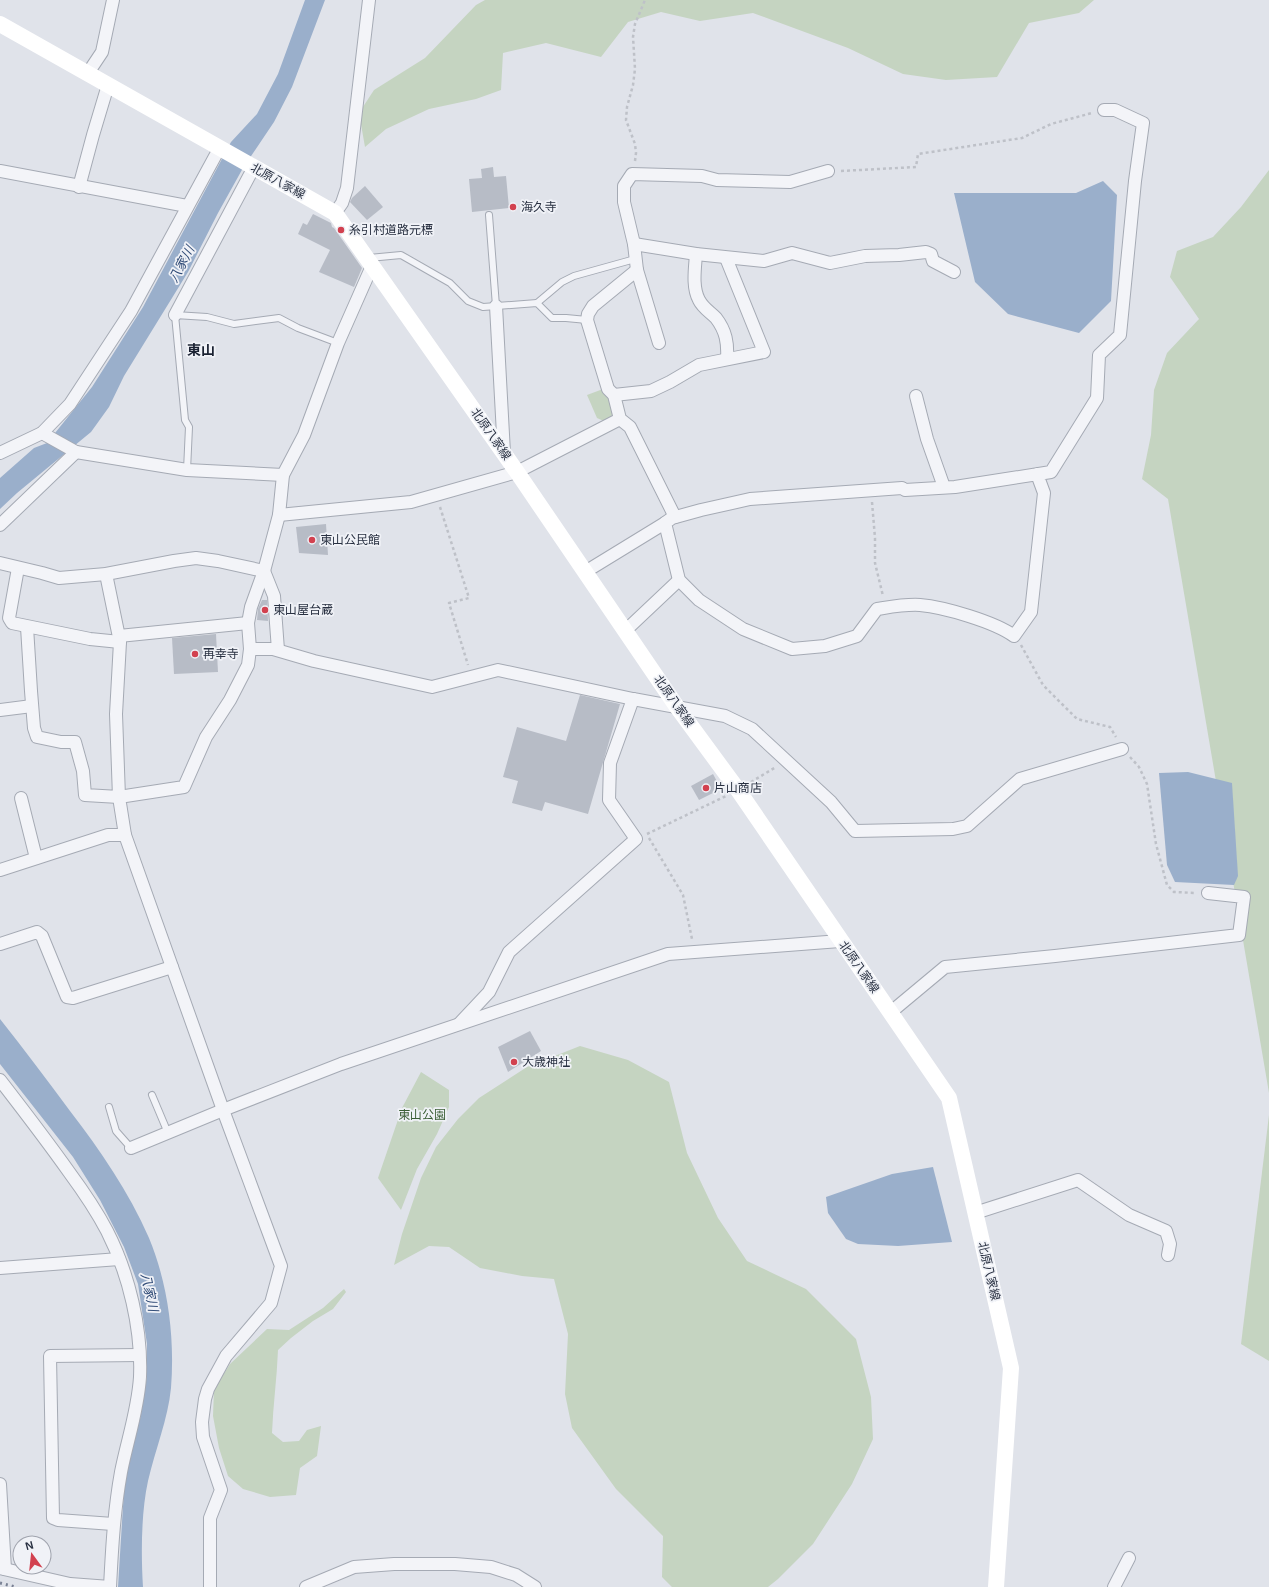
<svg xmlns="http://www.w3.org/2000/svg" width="1269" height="1587" font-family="Arial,'Noto Sans JP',sans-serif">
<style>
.green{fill:#c5d4c1}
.water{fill:#9aafcb}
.building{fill:#b7bcc6}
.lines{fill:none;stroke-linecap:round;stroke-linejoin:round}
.service-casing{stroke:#a5aab4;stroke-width:8}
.minor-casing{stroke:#a5aab4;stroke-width:14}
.path{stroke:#bec1c8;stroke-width:2.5;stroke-dasharray:3 3;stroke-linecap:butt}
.service{stroke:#f3f4f8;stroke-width:6}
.minor{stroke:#f3f4f8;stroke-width:12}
.secondary{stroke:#fff;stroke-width:16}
.rail{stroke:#798194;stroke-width:3;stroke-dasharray:2 4;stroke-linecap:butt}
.poi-dot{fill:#d2414f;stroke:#f0f2f7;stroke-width:1.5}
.labels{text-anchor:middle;stroke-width:3.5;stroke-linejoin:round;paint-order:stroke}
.street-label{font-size:12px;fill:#283041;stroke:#f0f2f7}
.poi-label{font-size:12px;fill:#283041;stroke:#f0f2f7;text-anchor:start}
.park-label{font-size:12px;fill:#3a5e35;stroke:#f0f2f7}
.water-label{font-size:13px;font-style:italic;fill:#314c77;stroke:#f0f2f7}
.quarter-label{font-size:14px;font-weight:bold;fill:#1a2132;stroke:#f0f2f7}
</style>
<rect width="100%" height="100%" fill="#e0e3ea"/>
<!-- green -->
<g class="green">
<polygon points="485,0 1094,0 1079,13 1029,23 997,77 946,80 903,74 848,48 753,13 700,21 661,12 628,22 601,57 546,43 503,53 501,90 476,99 429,109 386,129 365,147 359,113 374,90 425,58 476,5"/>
<polygon points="1269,170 1269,1093 1168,499 1142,479 1151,435 1154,390 1167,353 1199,319 1170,277 1177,251 1213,237 1241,207"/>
<polygon points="603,389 615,412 606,422 597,418 587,395"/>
<polygon points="580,1046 628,1060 669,1082 687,1153 718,1218 747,1261 806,1289 856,1339 871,1397 873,1439 852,1484 813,1544 778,1579 768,1587 672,1587 662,1577 663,1536 616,1489 572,1428 565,1394 568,1334 554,1279 522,1276 480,1268 449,1247 429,1246 394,1265 402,1234 421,1178 436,1147 458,1119 479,1098 527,1067"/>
<polygon points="421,1072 449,1090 449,1107 437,1134 417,1169 401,1210 378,1178 402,1108"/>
<polygon points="1269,1115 1269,1361 1241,1344"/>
<path d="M344,1289l2,3 -13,17 -20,12 -22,17 -13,12c-1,28 -5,55 -6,83l11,9 16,-1 8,-11 14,-4 -4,30 -17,12 -4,27 -26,2 -27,-8 -15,-13 -9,-28 -6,-32 1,-27 16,-25 37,-35 22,1 34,-22z"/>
</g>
<!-- water -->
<g class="water">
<polygon points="305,0 325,0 292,87 274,122 243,168 218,213 188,272 124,376 109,407 91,432 17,493 0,509 0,478 34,448 47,443 92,387 143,307 231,142 257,114 278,74"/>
<polygon points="1103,181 1117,195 1111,301 1079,333 1008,314 975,282 954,193 1076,193"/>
<polygon points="1188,772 1232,783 1238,876 1234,885 1175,882 1167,865 1159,773"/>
<path d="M0,1019c24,30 47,61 70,92 30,39 59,81 79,127 19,46 26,99 22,150 -3,31 -16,62 -23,93 -7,32 -7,74 -5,106h-25l7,-113 15,-55 7,-43v-32l-9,-60 -14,-37 -24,-47 -27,-43 -73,-93z"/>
<polygon points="933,1167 952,1242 898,1246 858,1244 846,1239 828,1213 826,1197 892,1174"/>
</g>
<!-- building -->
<g class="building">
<polygon points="493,167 494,177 506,176 509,208 472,212 469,179 482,178 481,169"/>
<polygon points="365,186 383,207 367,220 350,202 352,198"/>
<polygon points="313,214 331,223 332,227 334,228 362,268 354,287 319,272 330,250 298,234 303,223 307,225"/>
<polygon points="326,524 328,555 299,553 296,527"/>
<polygon points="262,600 267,600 268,621 257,620 258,609"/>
<polygon points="216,634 218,672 174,674 172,638"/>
<polygon points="580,695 620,704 588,814 545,802 542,811 512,803 518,781 503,777 517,727 566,741"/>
<polygon points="713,774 721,789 699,800 691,786"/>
<polygon points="530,1031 541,1051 508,1072 498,1047"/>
</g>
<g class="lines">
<!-- service casing -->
<g class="service-casing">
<g id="service">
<polyline points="489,215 496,306"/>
<polyline points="369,258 401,255 450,283 468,301 483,307 537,303 552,318 566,318 587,320"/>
<polyline points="537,303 562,282 574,276 635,259"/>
<polyline points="187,470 189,427 185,420 175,315 207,317 234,324 279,318 298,328 338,343"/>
<polyline points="152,1095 168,1133"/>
<polyline points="109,1107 116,1131 131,1148"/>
</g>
</g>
<!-- minor casing -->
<g class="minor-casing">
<g id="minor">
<polyline points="88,73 102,52 113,0"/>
<polyline points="0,171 187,206"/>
<polyline points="79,187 93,135 108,85"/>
<polyline points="335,213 342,203 347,188 369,0"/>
<polyline points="634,244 696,254 764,261 792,253 830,263 865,256 899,255 926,252 931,254 933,261 954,272"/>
<path d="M696,254c-1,15 -4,33 3,46 4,8 11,12 17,18 10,13 12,25 11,41"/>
<polyline points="637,270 593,306 588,314 587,320 608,389 614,395 620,419 630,427 675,517"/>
<polyline points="496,306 504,453"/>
<polyline points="175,315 254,167"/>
<polyline points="659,343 637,270 634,244 624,202 624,186 632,174 702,176 717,180 790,182 828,171"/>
<polyline points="614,395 651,391 670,382 699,365 764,352 726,258"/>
<polyline points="916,396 927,439 944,487"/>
<polyline points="42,433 76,452 187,470 283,475"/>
<polyline points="0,453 42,433 70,404 131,311 219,149"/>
<path d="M1037,474l7,19 -13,119 -17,24c-19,-14 -70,-29 -94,-31 -14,-1 -30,2 -43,4l-20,27 -32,10 -33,3 -49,-20 -44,-29 -20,-20 -14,-57 7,-5 29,-8 49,-11 152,-11 3,2 50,-3 96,-15 46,-74 2,-43 21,-20 15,-154 8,-58 -28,-13h-11"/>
<polyline points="279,515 411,502 517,472 620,419"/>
<polyline points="0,525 76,452"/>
<polyline points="0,563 42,573 59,578 106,574 174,561 196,558 218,561 264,571 274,596 278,650"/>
<polyline points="18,568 9,618 12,623 90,639 120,642"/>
<polyline points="585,572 665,523"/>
<polyline points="27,627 31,691 34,728 37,737 61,742 75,742 83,771 85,795 119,797 116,714 120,642 106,574"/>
<polyline points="625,631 679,580"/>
<polyline points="119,636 248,623"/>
<polyline points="250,649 273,649 314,661 432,687 498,670 633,699 725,716 752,729 831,802 855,831 953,829 967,826 1020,779 1122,749"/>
<polyline points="0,710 32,706"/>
<polyline points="21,798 36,858"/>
<polyline points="0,870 108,835 125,835"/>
<polyline points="0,944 37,932 42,936 67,997 73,998 172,967"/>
<polyline points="891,1012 945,967 1055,956 1239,935 1244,897 1208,893"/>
<polyline points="459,1024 489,992 509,952 636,839 609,800 610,763 633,699"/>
<path d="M0,1080c24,31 47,61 69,92 14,19 27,38 38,59 22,43 35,98 33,146 -2,33 -13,64 -19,95 -7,39 -9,76 -11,115"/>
<polyline points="131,1148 223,1110 341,1064 668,954 840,941"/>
<polyline points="975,1213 1078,1180 1129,1215 1166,1231 1170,1244 1168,1255"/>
<polyline points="0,1268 119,1259"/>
<polyline points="0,1484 5,1569"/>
<polyline points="113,1524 58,1520 53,1518 50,1356 139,1355"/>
<polyline points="0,1568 70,1584 110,1587"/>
<polyline points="210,1587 210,1518 221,1490 203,1437 202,1422 205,1399 208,1389 226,1356 271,1303 281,1266 223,1110 125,835 119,797 184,787 206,737 230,700 248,665 250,649 248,623 251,607 264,571 279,515 283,475 304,435 338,343 372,266"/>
<polyline points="306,1587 354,1567 394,1564 455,1564 491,1567 516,1575 535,1587"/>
<polyline points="1114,1587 1129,1558"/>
</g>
</g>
<!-- path -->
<g class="path">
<polyline points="635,161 636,153 635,144 626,120 627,107 633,85 635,69 633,37 635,24 645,0"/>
<polyline points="841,171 916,167 918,154 1022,138 1051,124 1092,113"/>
<polyline points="872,502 875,538 875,563 883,596"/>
<polyline points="440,507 469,598 449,603 468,665"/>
<polyline points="1021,645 1043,685 1077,719 1110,727 1116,737"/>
<polyline points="1130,757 1139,767 1147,784 1156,844 1167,885 1174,892 1196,893"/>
<polyline points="751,782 776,767"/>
<polyline points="647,834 726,796"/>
<polyline points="649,838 683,895 692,939"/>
</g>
<!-- service -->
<use href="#service" class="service"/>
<!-- minor -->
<use href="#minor" class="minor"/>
<!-- secondary -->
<polyline class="secondary" points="0,24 335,213 517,472 677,707 738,790 949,1098 1011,1368 996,1587"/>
<!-- rail -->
<polyline class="rail" points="0,1583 16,1587"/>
</g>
<!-- markers -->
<g class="poi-dot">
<circle cx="513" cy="207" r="4"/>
<circle cx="341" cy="230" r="4"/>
<circle cx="312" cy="540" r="4"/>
<circle cx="265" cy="610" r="4"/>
<circle cx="195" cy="654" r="4"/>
<circle cx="706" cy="788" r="4"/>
<circle cx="514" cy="1062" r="4"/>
</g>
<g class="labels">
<!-- street labels -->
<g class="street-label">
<text transform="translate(278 181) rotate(29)" y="4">北原八家線</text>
<text transform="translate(491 434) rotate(55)" y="4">北原八家線</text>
<text transform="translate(674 701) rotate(55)" y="4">北原八家線</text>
<text transform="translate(859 967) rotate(55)" y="4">北原八家線</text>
<text transform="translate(989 1271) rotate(77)" y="4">北原八家線</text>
</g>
<!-- poi labels -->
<g class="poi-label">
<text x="521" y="211">海久寺</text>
<text x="349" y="234">糸引村道路元標</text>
<text x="320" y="544">東山公民館</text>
<text x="273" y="614">東山屋台蔵</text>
<text x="203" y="658">再幸寺</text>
<text x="714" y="792">片山商店</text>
<text x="522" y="1066">大歳神社</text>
</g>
<!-- park labels -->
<g class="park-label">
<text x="422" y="1119">東山公園</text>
</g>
<!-- water labels -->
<g class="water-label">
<text transform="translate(181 264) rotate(-62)" y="5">八家川</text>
<text transform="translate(150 1292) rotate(78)" y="5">八家川</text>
</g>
<!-- quarter labels -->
<g class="quarter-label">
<text x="201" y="355">東山</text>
</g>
</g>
<!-- north arrow -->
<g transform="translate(32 1555) rotate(345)"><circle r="19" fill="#f0f2f7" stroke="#a0a4ae"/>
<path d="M0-3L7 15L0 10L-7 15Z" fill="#d2414f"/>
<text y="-6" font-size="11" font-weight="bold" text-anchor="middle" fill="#283041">N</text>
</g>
</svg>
